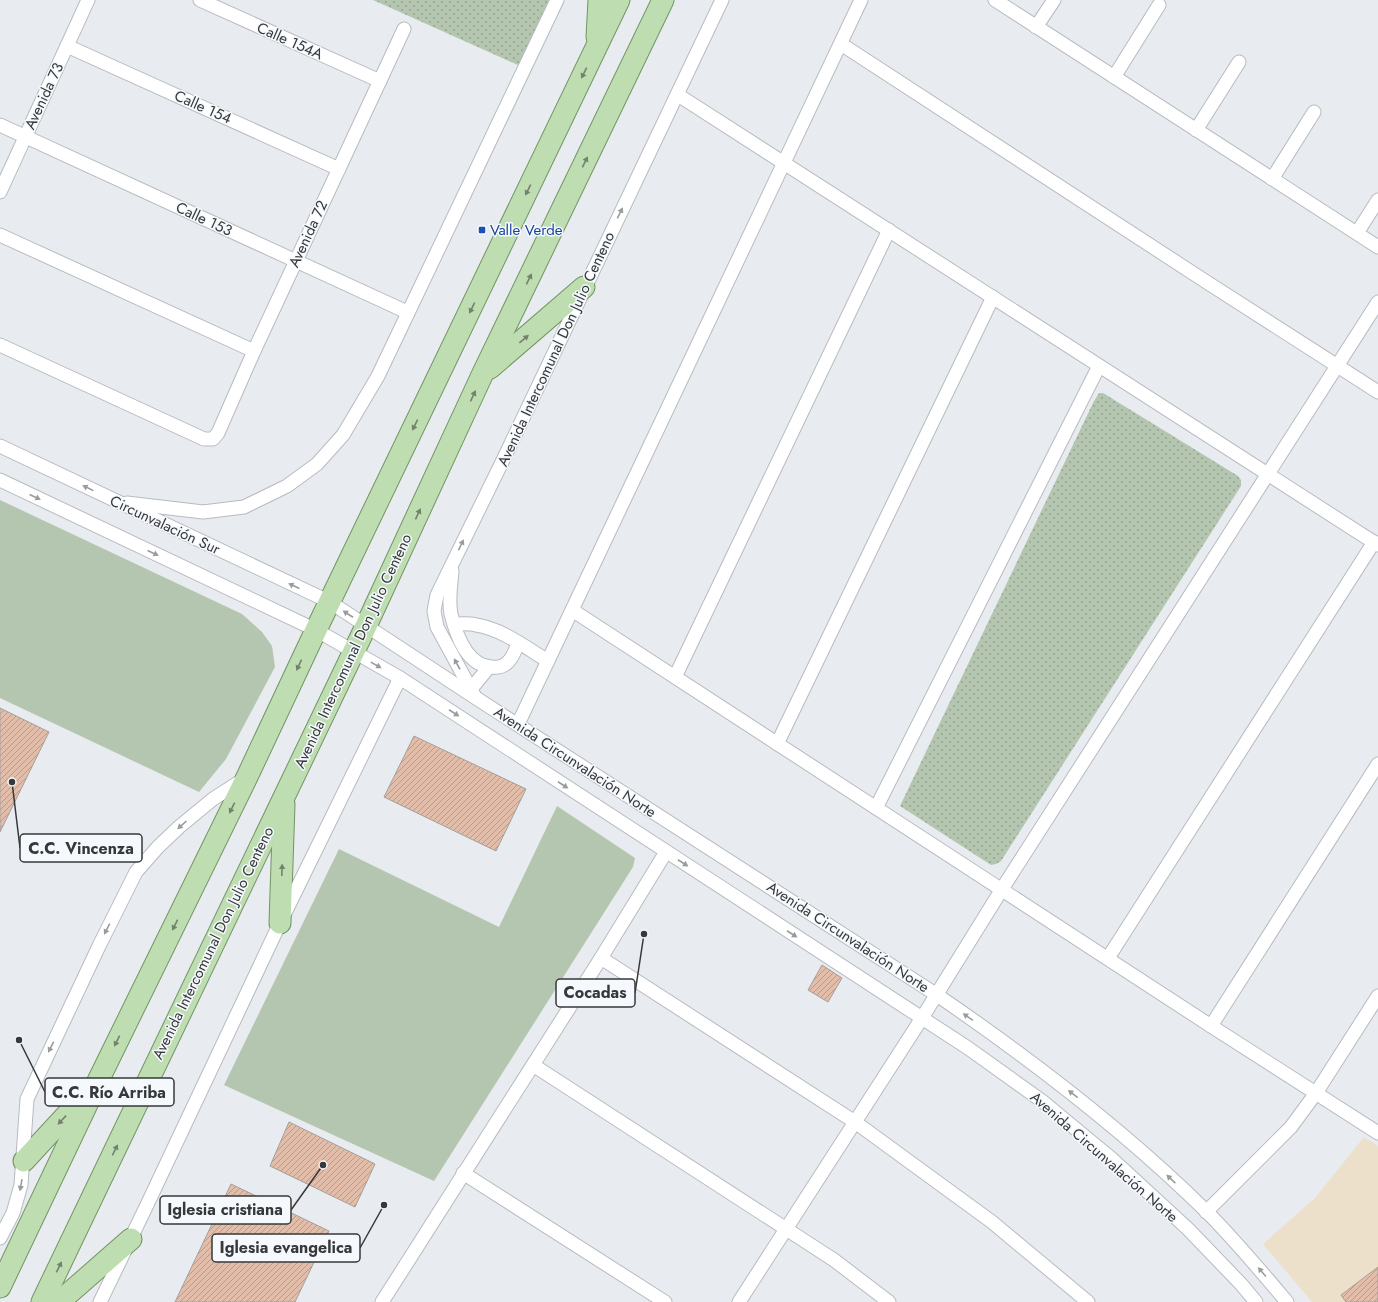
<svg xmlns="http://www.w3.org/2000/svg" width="1378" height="1302" font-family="Jost,sans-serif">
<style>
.education{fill:#ece0cb}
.grass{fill:#b5c6b0}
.park{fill:url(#park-dots)}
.building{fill:url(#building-hatch);stroke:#a49f9c}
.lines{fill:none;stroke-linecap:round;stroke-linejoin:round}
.minor-casing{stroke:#b7bbbf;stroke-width:15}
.primary-casing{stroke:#729564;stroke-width:23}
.minor{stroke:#fff;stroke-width:13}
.primary{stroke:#beddb0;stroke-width:21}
.oneway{fill:#73826f}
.oneway2{fill:#9a9c9c}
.transit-dot{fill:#1a4fb4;stroke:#f5f9fd;stroke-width:1.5}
.labels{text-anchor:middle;stroke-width:3;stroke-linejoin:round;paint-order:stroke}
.street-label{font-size:15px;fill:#363839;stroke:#f5f9fd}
.transit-label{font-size:15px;fill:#164399;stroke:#f5f9fd;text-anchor:start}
.leader{fill:none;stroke:#363839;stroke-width:1.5}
.callout-dot{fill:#363839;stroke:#f5f9fd;stroke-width:1.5}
.callout{fill:#f5f9fd;stroke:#363839;stroke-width:1.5}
.callout-label{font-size:16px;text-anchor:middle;font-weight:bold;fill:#363839}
</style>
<defs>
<pattern id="park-dots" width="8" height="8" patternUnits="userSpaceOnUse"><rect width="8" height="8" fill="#b5c6b0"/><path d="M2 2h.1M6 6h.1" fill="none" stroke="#94a290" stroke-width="1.8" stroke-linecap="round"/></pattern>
<pattern id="building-hatch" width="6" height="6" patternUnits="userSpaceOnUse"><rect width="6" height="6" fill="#e2beaa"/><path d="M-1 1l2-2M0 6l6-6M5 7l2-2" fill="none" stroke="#b89b8b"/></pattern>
</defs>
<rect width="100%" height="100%" fill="#e8ebf0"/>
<!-- education -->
<polygon class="education" points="1364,1137 1378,1146 1378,1302 1312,1302 1263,1244 1315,1198"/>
<!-- grass -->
<g class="grass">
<polygon points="0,500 242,614 262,632 272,646 275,667 226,759 199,792 0,698"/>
<polygon points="557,806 635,858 633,867 434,1181 224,1085 339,849 499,927"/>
</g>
<!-- park -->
<g class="park">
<polygon points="373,0 550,0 520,66"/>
<polygon points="1099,393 1103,393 1238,476 1241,480 1241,486 1001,861 996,864 991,865 900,806 1094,401"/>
</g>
<!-- building -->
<g class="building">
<polygon points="0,708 49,732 0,832"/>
<polygon points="414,736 526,789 496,851 384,797"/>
<polygon points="822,965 842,978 828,1002 808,990"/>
<polygon points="289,1122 375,1164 355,1207 270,1166"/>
<polygon points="231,1184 329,1231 295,1302 175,1302"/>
<polygon points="1378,1267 1378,1302 1346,1302 1341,1295"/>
</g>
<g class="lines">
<!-- minor casing -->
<g class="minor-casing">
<g id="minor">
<polyline points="200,0 380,81"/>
<polyline points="995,0 1378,247"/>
<polyline points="1036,27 1054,0"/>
<polyline points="841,44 1205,281 1378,392"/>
<polyline points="67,46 339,169"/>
<polyline points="1114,77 1159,5"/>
<polyline points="678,95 1378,545"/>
<polyline points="0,125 407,312"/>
<polyline points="1196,130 1239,62"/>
<polyline points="1272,179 1314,112"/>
<polyline points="0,192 88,0"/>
<polyline points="1357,233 1378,200"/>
<polyline points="0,235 254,351"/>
<polyline points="0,345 204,439 213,439 218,433 254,351 404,29"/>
<path d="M0,446l330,156 146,96 461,297c95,65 187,135 269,216 29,29 55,60 81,91"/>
<polyline points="0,480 316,630 400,678 968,1048 1042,1101 1112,1159 1188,1229 1241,1284 1256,1302"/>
<polyline points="127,503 203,512 244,507 287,486 317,464 343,435 378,376 557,0"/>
<path d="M452,571c-1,14 -4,29 -1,43 5,20 15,51 40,53 7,1 12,0 17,-5 5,-5 8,-13 10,-19"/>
<polyline points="572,610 1211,1026 1378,1133"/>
<path d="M454,624c7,0 15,-1 22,1 26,4 49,22 72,36"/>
<polyline points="675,677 889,230"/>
<polyline points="471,689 489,667"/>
<polyline points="474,695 437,627 434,611 437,595 505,456 722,0"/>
<polyline points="518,724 861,0"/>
<polyline points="777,744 993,297"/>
<polyline points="876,808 1099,366"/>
<polyline points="601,958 855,1122 992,1222 1088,1302"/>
<polyline points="1108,958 1374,542"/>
<polyline points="1211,1026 1378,764"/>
<polyline points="533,1065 834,1260 889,1302"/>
<polyline points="463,1173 665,1302"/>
<polyline points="1206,1212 1291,1127 1316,1093 1378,996"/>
<polyline points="0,1238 13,1213 21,1185 27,1099 99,946 136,872 158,847 179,827 213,799 244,779"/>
<polyline points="100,1302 146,1207 280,923 400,678"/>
<polyline points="382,1302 601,958 666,852"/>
<polyline points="739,1302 922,1018 1002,889 1378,302"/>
</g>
</g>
<!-- primary casing -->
<g class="primary-casing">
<g id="primary">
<polyline points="597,37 599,0"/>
<polyline points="490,368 584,287"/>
<polyline points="280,923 284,804"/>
<polyline points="24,1161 84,1096"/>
<polyline points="0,1287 98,1081 247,777 316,630 619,0"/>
<polyline points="42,1302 366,626 483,373 663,0"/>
<polyline points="59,1302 131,1239"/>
</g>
</g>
<!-- minor -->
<use href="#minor" class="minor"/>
<!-- primary -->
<use href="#primary" class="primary"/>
</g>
<!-- one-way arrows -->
<defs><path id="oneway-solid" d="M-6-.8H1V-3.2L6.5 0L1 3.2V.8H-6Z"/></defs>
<g class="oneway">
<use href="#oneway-solid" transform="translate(584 73) rotate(116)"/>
<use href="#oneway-solid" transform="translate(585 162) rotate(-64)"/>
<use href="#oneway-solid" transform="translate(528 190) rotate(116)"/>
<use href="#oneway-solid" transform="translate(529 279) rotate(-64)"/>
<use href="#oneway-solid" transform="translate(472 308) rotate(116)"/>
<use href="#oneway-solid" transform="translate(524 339) rotate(-40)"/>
<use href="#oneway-solid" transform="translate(473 396) rotate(-65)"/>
<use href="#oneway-solid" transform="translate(415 425) rotate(116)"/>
<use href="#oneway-solid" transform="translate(418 514) rotate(-65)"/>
<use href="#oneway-solid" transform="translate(299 665) rotate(115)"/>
<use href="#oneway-solid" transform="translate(232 808) rotate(116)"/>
<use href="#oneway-solid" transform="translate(282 870) rotate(-88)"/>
<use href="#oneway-solid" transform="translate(175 925) rotate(116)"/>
<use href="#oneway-solid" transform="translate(117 1041) rotate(116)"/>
<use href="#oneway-solid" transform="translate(62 1120) rotate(133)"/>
<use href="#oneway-solid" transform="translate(115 1150) rotate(-64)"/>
<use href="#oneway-solid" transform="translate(59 1267) rotate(-64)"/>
</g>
<g class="oneway2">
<use href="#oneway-solid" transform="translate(620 213) rotate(-64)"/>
<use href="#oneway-solid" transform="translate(88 488) rotate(-154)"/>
<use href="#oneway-solid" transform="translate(35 497) rotate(25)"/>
<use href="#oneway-solid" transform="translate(461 545) rotate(-64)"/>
<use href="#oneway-solid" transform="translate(153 553) rotate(25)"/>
<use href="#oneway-solid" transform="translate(294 586) rotate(-155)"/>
<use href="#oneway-solid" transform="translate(348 614) rotate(-147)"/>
<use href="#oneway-solid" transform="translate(457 664) rotate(-119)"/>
<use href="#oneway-solid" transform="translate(376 665) rotate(29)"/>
<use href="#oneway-solid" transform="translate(454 713) rotate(33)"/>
<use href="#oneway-solid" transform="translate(563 785) rotate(33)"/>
<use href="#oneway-solid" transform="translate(182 825) rotate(138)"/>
<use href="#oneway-solid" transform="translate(683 863) rotate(33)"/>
<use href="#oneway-solid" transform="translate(107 929) rotate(117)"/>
<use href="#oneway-solid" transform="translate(792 934) rotate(33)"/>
<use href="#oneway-solid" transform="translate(968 1017) rotate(-146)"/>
<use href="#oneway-solid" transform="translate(51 1047) rotate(117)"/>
<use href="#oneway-solid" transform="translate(1073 1094) rotate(-143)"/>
<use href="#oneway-solid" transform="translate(1171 1179) rotate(-137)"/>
<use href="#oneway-solid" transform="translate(21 1185) rotate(100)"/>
<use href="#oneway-solid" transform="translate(1262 1272) rotate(-130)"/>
</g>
<!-- markers -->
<rect class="transit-dot" x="478" y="226" width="8" height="8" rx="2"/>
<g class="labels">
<!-- street labels -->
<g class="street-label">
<text transform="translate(290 41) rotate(24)" y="5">Calle 154A</text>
<text transform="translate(44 96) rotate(-65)" y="5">Avenida 73</text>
<text transform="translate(203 107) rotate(24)" y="5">Calle 154</text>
<text transform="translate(204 219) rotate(25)" y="5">Calle 153</text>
<text transform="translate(308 234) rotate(-65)" y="5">Avenida 72</text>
<text transform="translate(556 349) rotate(-65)" y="5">Avenida Intercomunal Don Julio Centeno</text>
<text transform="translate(165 525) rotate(25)" y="5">Circunvalación Sur</text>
<text transform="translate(353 651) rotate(-65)" y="5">Avenida Intercomunal Don Julio Centeno</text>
<text transform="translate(575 762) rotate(33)" y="5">Avenida Circunvalación Norte</text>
<text transform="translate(848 937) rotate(33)" y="5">Avenida Circunvalación Norte</text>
<text transform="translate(213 943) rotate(-64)" y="5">Avenida Intercomunal Don Julio Centeno</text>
<text transform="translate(1104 1157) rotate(41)" y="5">Avenida Circunvalación Norte</text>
</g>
<!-- transit labels -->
<g class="transit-label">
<text x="490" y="235">Valle Verde</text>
</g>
</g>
<!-- callouts -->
<path class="leader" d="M12 782L20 848M644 934L635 993M19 1040L45 1092M323 1165L291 1210M384 1205L360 1248"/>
<g class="callout-dot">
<circle cx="12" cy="782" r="4"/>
<circle cx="644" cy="934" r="4"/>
<circle cx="19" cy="1040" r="4"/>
<circle cx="323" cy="1165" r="4"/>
<circle cx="384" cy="1205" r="4"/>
</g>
<g class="callout">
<rect x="20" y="834" width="122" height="28" rx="4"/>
<rect x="556" y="979" width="79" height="28" rx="4"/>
<rect x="45" y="1078" width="129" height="28" rx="4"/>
<rect x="160" y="1196" width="131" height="28" rx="4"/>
<rect x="212" y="1234" width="148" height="28" rx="4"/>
</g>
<g class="callout-label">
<text x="81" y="854">C.C. Vincenza</text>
<text x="595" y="998">Cocadas</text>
<text x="109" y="1098">C.C. Río Arriba</text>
<text x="225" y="1215">Iglesia cristiana</text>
<text x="286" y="1253">Iglesia evangelica</text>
</g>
</svg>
